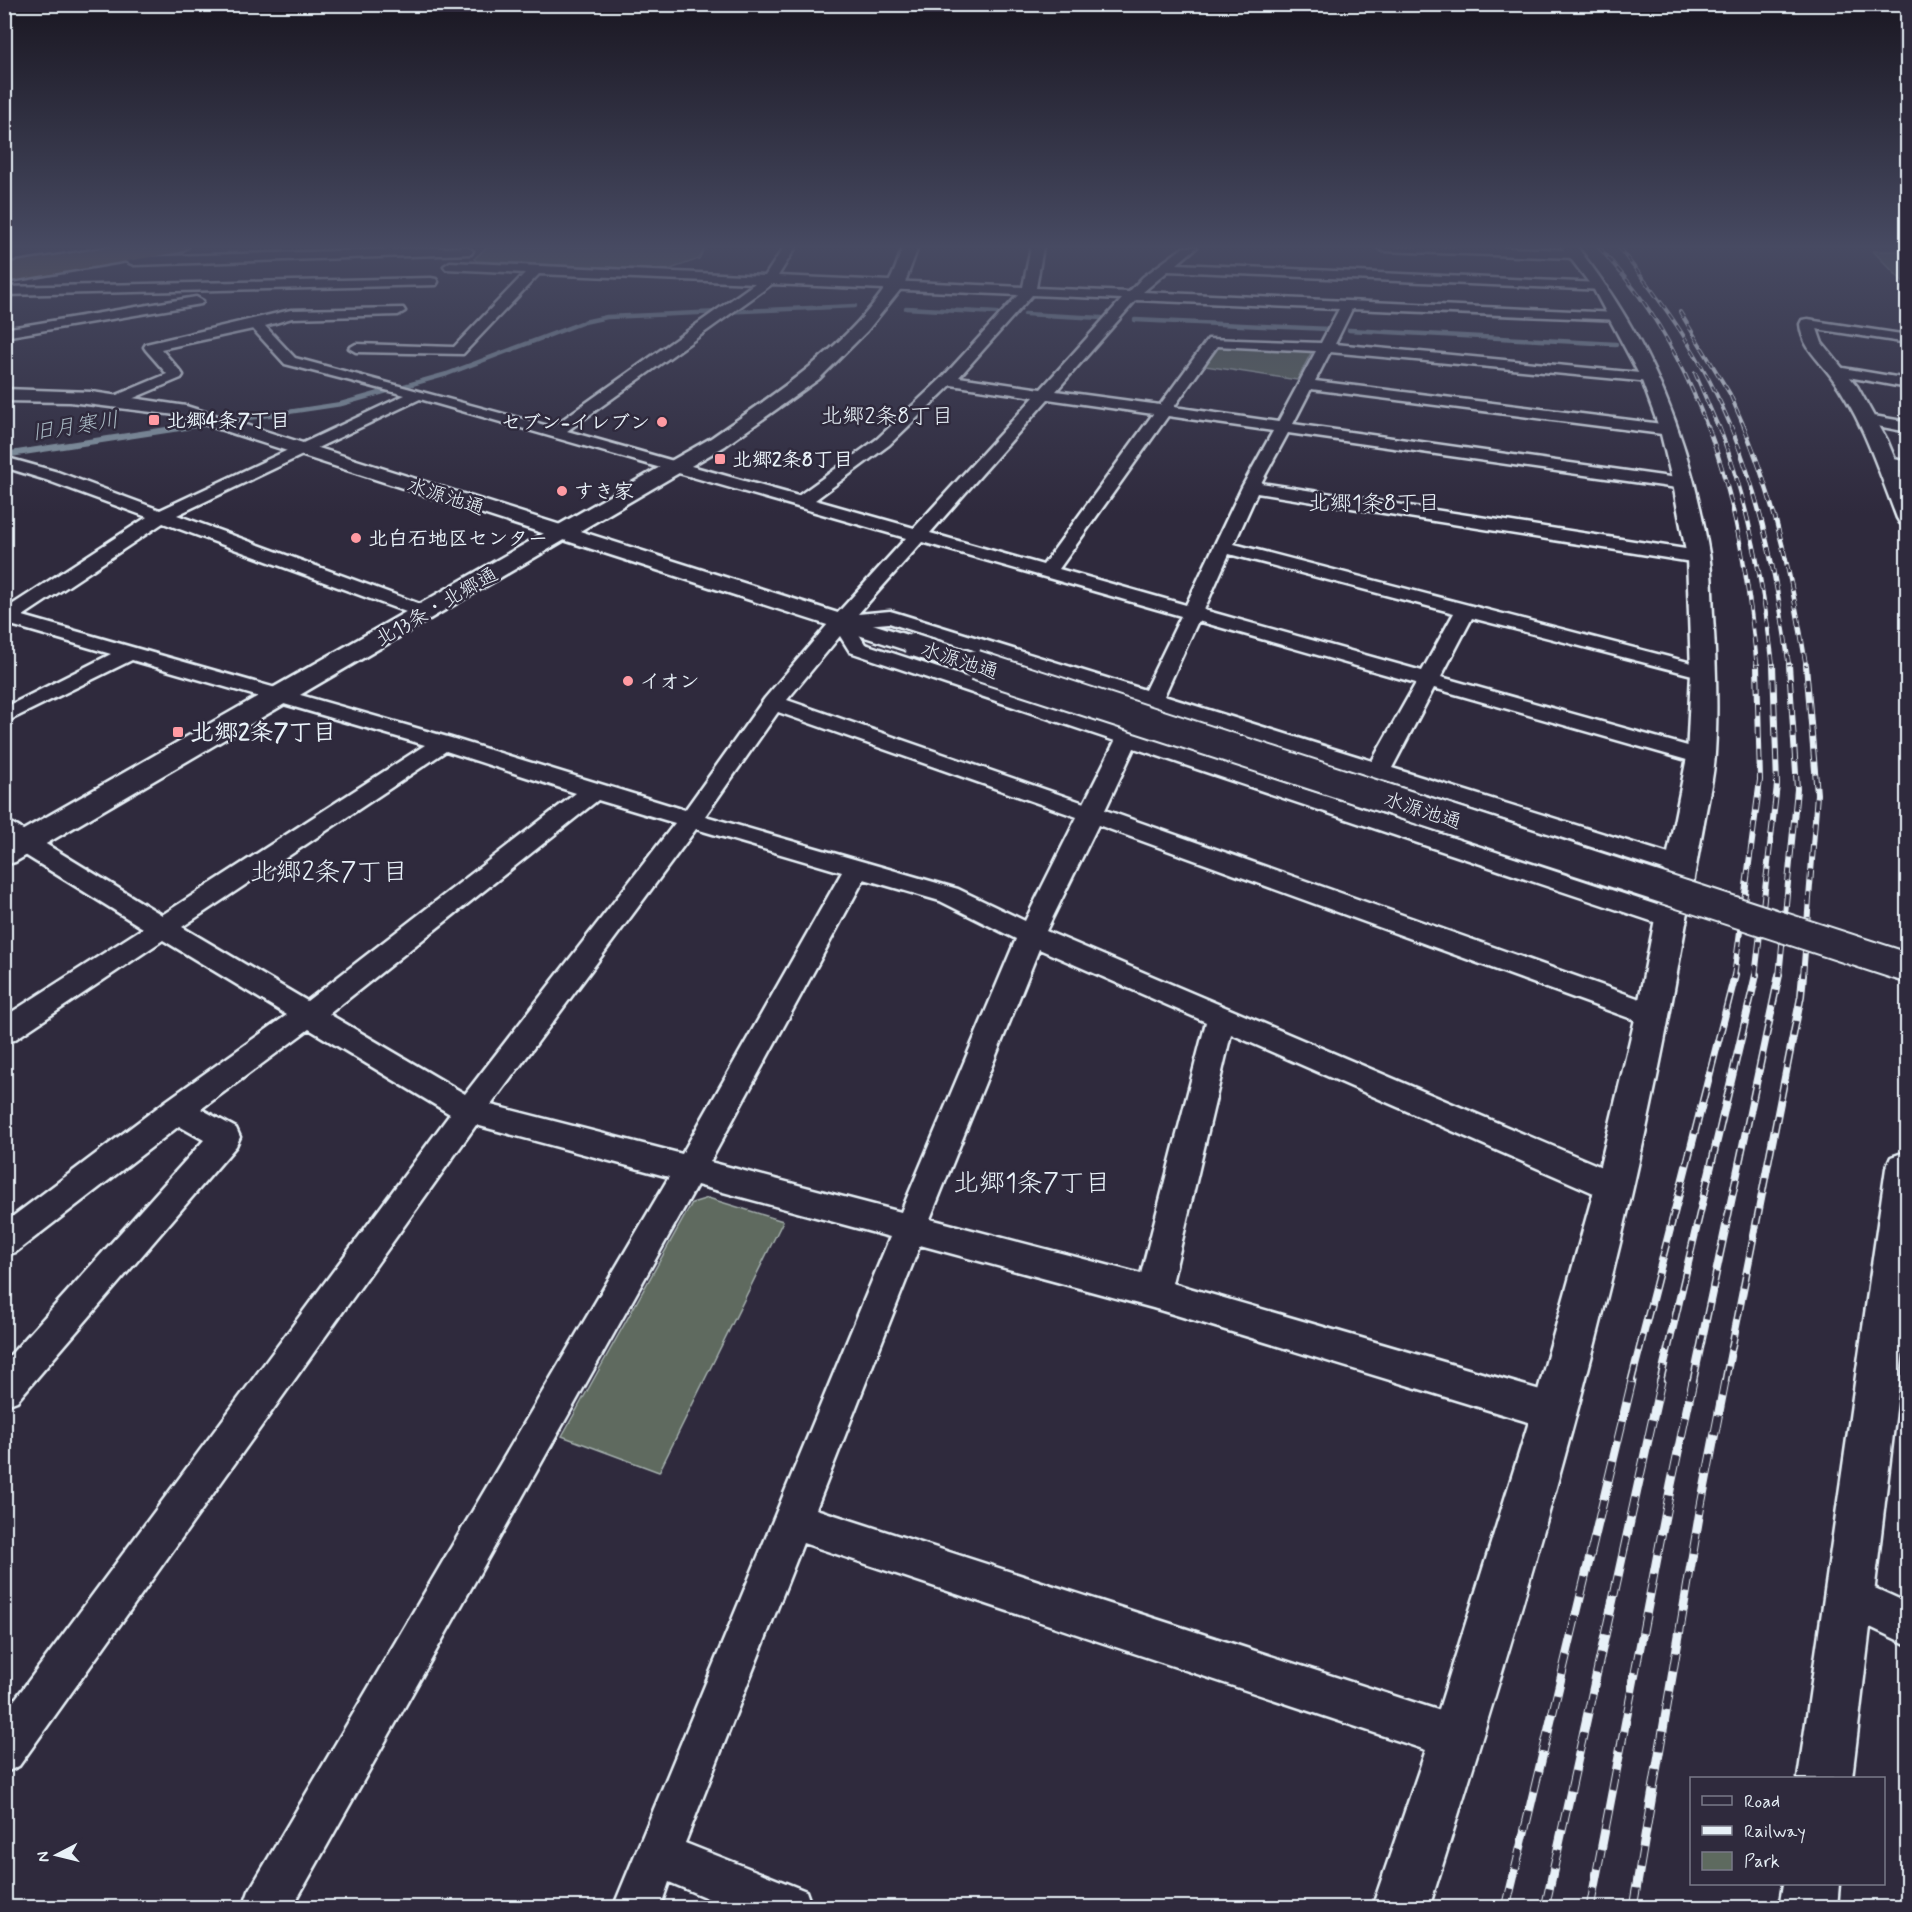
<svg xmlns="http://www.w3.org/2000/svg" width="1912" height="1912" font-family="Mynerve,'Klee One',sans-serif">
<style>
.green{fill:#5e6a5f;stroke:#a3aeac;stroke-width:1.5}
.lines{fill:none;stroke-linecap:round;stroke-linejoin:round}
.stream-far1{stroke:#8a9ca8;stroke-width:4.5}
.stream{stroke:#8a9ca8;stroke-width:6}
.minor-casing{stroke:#e8f1f8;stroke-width:5}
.tertiary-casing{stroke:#e8f1f8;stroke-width:5}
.secondary-casing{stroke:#e8f1f8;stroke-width:5}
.trunk-casing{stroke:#e8f1f8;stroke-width:5}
.motorway-casing{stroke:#e8f1f8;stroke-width:5}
.minor{fill:#2f2a3d;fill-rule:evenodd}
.tertiary{fill:#2f2a3d;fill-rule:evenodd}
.secondary{fill:#2f2a3d;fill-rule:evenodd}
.trunk{fill:#766a54;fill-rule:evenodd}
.motorway{fill:#766a54;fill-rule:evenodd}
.rail-far4-casing{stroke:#e8f1f8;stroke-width:4}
.rail-far3-casing{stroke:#e8f1f8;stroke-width:4.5}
.rail-far2-casing{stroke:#e8f1f8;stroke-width:6}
.rail-far1-casing{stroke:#e8f1f8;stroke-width:8}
.rail-casing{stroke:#e8f1f8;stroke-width:9}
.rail-far4{stroke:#2f2a3d;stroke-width:2;stroke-dasharray:7;stroke-linecap:butt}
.rail-far3{stroke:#2f2a3d;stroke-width:3;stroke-dasharray:9;stroke-linecap:butt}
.rail-far2{stroke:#2f2a3d;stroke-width:4;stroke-dasharray:12;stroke-linecap:butt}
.rail-far1{stroke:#2f2a3d;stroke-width:5;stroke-dasharray:16;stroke-linecap:butt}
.rail{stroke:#2f2a3d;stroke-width:7;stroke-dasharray:20;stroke-linecap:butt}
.tertiary-bridge-far1-casing{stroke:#e8f1f8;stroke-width:26;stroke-linecap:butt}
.tertiary-bridge-casing{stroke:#e8f1f8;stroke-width:33;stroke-linecap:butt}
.tertiary-bridge-far1{stroke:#2f2a3d;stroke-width:22}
.tertiary-bridge{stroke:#2f2a3d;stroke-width:29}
.poi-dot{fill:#ff9aa2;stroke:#2f2a3d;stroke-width:2}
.labels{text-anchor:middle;stroke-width:5;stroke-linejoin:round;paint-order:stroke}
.far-poi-label{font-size:20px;font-weight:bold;fill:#e8f1f8;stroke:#2f2a3d;text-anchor:start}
.far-street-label{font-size:20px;fill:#e8f1f8;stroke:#2f2a3d}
.far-neighbourhood-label{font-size:22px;fill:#e8f1f8;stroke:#2f2a3d}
.far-water-label{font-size:22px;font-style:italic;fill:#a9b9c3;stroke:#2f2a3d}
.poi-label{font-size:24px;font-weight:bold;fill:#e8f1f8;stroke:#2f2a3d;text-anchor:start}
.neighbourhood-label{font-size:26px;fill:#e8f1f8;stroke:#2f2a3d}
</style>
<rect width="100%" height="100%" fill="#2f2a3d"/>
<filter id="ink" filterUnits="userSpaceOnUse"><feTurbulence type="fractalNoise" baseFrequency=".0167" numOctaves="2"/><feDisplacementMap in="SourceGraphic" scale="12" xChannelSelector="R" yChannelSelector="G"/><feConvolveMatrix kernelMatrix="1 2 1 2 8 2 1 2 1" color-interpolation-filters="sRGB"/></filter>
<g filter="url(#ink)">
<!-- green -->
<g class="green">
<polygon points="487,247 705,247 699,259 668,270 477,261 474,259"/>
<polygon points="1873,251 1907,251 1907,286"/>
<polygon points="1226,346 1308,350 1311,353 1297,380 1205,366 1219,347"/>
<polygon points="708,1198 783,1221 659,1472 562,1436 692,1203"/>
</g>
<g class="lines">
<!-- stream-far1 -->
<g class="stream-far1">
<polyline points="906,308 997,313"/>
<polyline points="1025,314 1102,318"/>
<polyline points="1135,320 1329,329"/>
<polyline points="1349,330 1616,344"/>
<polyline points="176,429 341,404 447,374 584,322 607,317 855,306"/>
</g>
<!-- stream -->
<polyline class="stream" points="4,455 186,427"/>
<!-- minor casing -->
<g class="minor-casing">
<g id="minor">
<polygon points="467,247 473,251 471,254 134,265 115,257 121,253 135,257"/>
<path d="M784,247h12l-18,29 245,11 8,-40h12l-7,41 93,4 14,-15 41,-30h13l-20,17 423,19 7,4 -2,3 -437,-19 -25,21 474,21 7,4 -2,3 -270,-11 -17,35 315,30 7,4 -7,4 -320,-30 -15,29 355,44 8,5 -8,5 -359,-46 -18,35 391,55 6,1 3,4 -3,4 -6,1 -396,-56 -27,50 437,68 7,2 2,4 -2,4 -7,2 -441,-70 -23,51 477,124 4,4 -4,4 -7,2 -232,-60 -31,59 268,75 3,5 -3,5 -8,2 -267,-76 -42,80 296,92 4,6 -4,6 -9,2 -9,-2 -285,-91 -7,11 -8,2 -8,-2 -4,-5 7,-12 -476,-152 -35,3 11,18 813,268 4,6 -4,6 -9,3 -9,-3 -526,-176 -29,62 558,197 4,8 -4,8 -10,3 -10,-3 -545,-198 -52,106 579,246 5,10 -5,10 -11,3 -11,-3 -372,-163 -59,249 382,111 13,5 5,13 -5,13 -13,5 -401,-122 -233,-63 -104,264 640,207 15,7 7,15 -7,15 -15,7 -653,-217 -118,300 121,48 6,17h-81l-62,-26 -9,26h-47l277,-671 -193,-52 -405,723h-49l6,-17 420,-714 -193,-52 -457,641 -15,7v-59l446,-600 -141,-85 -108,80 35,19 4,9 -4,9 -219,255 -13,5v-44l200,-222 -25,-14 -163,126 -12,4v-33l162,-122 121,-86 -124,-75 -149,100 -10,3v-26l139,-89 -139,-86v-20l9,2 149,91 263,-170 -293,-85 -128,63v-15l107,-54 -107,-31v-13l143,-93 -101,-37 -42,-13v-10l54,15 102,38 245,-115 -120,-31 -32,-35 -92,20 20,23 2,3 -2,3 -59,25h-10l-3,-3 3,-3 55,-23 -21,-24 -2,-3 2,-3 145,-34 112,-2 2,3 -7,4 -106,3 -27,8 30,32 257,69 203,-144 -216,-9 -76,80 -107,-2 -7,-4 7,-4 98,3 71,-74 -79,-4 -2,-3 6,-4 315,14zM772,284l246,11 -75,82 -66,62 -79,57 -231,-65zM1032,295l90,4 -81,90 -82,-12zM1136,300l203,9 -18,34 -113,-4 -48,66 -104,-14zM1217,346l99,5 -38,71 -104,-15zM951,385l83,12 -120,131 -99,-28 74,-55zM420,399l486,139 -72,79 -69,81 -80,112 -234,-72 -428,-122 140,-93 254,93h14l3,-4 -3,-4 -254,-93zM1048,399l105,15 -110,151 -113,-32zM1168,416l105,15 -31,56 -56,118 -127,-36zM922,542l259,74 -36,74 -248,-77 -7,-2 -32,3zM1229,554l225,59 -32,58 -218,-61zM1198,621l218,62 -44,78 -208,-65zM840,636l10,16 265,89 -31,62 -297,-103zM778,712l299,105 -52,104 -67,-32 -253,-73zM446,751l130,42 -269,208 -125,-74zM598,800l77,23 -210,271 -136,-80zM696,829l146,43 -160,282 -191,-49zM864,879l76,22 76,38 -115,273 -191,-50zM1039,949l167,73 -65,252 -211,-55z"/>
<polygon points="1377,247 1475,247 1575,250 1581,254 1575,258 1383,251"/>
<polygon points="431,278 436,279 438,282 436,285 4,295 4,287"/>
<polygon points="196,297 203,301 201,304 4,337 4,329"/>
<polygon points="1808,320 1908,335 1908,343 1803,327 1801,324 1803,321"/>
<polygon points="1837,367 1908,379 1908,388 1832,374 1830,371"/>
<polygon points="1868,415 1908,422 1908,432 1862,423 1860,420 1862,417"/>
<polygon points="1885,457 1908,462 1908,472 1879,466 1877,462 1879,458"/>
<polygon points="1848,1576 1908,1603 1908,1645 1834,1610 1828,1596 1834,1582"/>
</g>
</g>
<!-- tertiary casing -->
<g class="tertiary-casing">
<g id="tertiary">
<path d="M1562,247h15c73,92 113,190 132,307 3,20 3,41 4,61 3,46 5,92 2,138 -1,23 -7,46 -11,69 -8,43 -15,86 -23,128 -56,325 -153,644 -252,958h-57l58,-170 102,-326 63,-225 41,-172 51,-258 4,-85 -4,-115 -14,-73 -13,-54 -19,-52 -48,-90z"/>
<path d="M1808,319l6,1 8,23 35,43 30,54 21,50v34l-8,-1 -3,-5c-19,-49 -35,-101 -67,-143 -13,-17 -28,-29 -30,-51l2,-4z"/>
<polygon points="4,389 92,392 186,406 923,640 927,645 923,650 914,653 905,650 176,415 70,402 4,401"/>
<polygon points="1905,1152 1908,1153 1908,1309 1852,1778 1798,1778 1886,1168 1891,1157"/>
<polygon points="1783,1884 1839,1884 1837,1908 1779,1908"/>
</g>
</g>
<!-- secondary casing -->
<g class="secondary-casing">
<path id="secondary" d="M903,247h15l-14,38 -37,46 -48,48 -94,67 -710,416 -11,3v-24l707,-403c63,-44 133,-88 176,-153 8,-11 11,-26 16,-38z"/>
</g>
<!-- trunk casing -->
<g class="trunk-casing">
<polygon id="trunk" points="155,247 188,247 180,252 4,282 4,272"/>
</g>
<!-- motorway casing -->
<g class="motorway-casing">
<polygon id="motorway" points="112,247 145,247 137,252 4,274 4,264"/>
</g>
<!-- minor -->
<use href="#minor" class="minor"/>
<!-- tertiary -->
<use href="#tertiary" class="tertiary"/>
<!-- secondary -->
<use href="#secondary" class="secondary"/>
<!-- trunk -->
<use href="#trunk" class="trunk"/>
<!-- motorway -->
<use href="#motorway" class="motorway"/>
<!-- rail-far4 casing -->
<g class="rail-far4-casing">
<g id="rail-far4">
<path d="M1599,247c14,17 29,33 41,50 29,41 51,86 68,132"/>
<path d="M1618,247c48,59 85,111 114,182"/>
<polyline points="1680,312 1730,394 1745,429"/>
<polyline points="1695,373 1719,429"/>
</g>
</g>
<!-- rail-far3 casing -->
<g class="rail-far3-casing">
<g id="rail-far3">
<path d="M1708,427c29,77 41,158 49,239"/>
<path d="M1719,427c30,77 44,158 54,239"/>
<path d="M1731,427c31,77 47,157 58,239"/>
<path d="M1744,427c32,77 49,157 62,239"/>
</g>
</g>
<!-- rail-far2 casing -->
<g class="rail-far2-casing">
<g id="rail-far2">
<polyline points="1734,977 1760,780 1757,665"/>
<polyline points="1755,977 1777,785 1773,665"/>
<polyline points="1779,977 1797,789 1789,665"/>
<polyline points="1803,977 1817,794 1806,665"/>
</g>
</g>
<!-- rail-far1 casing -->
<g class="rail-far1-casing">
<g id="rail-far1">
<polyline points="1631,1382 1735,975"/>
<polyline points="1660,1382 1756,975"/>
<polyline points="1693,1382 1779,975"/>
<polyline points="1725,1382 1801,996 1803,975"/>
</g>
</g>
<!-- rail casing -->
<g class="rail-casing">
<g id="rail">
<polyline points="1506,1908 1632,1381"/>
<polyline points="1545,1908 1661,1381"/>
<polyline points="1590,1908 1671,1485 1693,1381"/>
<polyline points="1633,1908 1701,1505 1725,1381"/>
</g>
</g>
<!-- rail-far4 -->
<use href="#rail-far4" class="rail-far4"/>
<!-- rail-far3 -->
<use href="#rail-far3" class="rail-far3"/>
<!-- rail-far2 -->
<use href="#rail-far2" class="rail-far2"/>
<!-- rail-far1 -->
<use href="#rail-far1" class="rail-far1"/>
<!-- rail -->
<use href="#rail" class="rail"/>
<!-- tertiary-bridge-far1 casing -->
<g class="tertiary-bridge-far1-casing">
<polyline id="tertiary-bridge-far1" points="914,645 980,666"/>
</g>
<!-- tertiary-bridge casing -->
<g class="tertiary-bridge-casing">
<polyline id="tertiary-bridge" points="975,665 1908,968"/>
</g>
<!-- tertiary-bridge-far1 -->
<use href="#tertiary-bridge-far1" class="tertiary-bridge-far1"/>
<!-- tertiary-bridge -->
<use href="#tertiary-bridge" class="tertiary-bridge"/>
</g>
</g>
<!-- sky -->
<linearGradient id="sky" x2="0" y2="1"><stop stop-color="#1a1722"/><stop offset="0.48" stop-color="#474a62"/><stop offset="1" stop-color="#474a62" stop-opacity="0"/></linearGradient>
<rect width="1912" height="514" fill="url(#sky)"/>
<!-- markers -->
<g class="poi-dot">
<rect x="148" y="414" width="12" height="12" rx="3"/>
<circle cx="662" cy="422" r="6"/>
<rect x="714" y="453" width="12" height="12" rx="3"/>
<circle cx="562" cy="491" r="6"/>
<circle cx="356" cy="538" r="6"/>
<circle cx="628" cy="681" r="6"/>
<rect x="172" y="726" width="12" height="12" rx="3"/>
</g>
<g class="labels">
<!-- far-poi labels -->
<g class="far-poi-label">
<text x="166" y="427">北郷4条7丁目</text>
<text x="650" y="429" text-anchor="end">セブン-イレブン</text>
<text x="732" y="466">北郷2条8丁目</text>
<text x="574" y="498">すき家</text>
<text x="368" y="545">北白石地区センター</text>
<text x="640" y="688">イオン</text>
</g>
<!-- far-street labels -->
<g class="far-street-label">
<text transform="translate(446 496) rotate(18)" y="7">水源池通</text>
<text transform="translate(436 606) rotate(-30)" y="7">北13条・北郷通</text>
<text transform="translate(960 660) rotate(18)" y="7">水源池通</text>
<text transform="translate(1423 810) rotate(18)" y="7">水源池通</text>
</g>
<!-- far-neighbourhood labels -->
<g class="far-neighbourhood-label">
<text x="887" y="423">北郷2条8丁目</text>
<text x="1374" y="510">北郷1条8丁目</text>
</g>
<!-- far-water labels -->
<g class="far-water-label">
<text transform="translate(75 425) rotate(-9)" y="8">旧月寒川</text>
</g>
<!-- poi labels -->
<g class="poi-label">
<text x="190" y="740">北郷2条7丁目</text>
</g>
<!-- neighbourhood labels -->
<g class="neighbourhood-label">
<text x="329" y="880">北郷2条7丁目</text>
<text x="1032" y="1191">北郷1条7丁目</text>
</g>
</g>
<!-- margin -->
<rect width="1912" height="1912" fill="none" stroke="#2f2a3d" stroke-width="24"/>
<rect x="12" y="12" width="1888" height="1888" fill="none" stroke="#e8f1f8" stroke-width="2" filter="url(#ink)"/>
<!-- legend -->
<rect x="1690" y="1777" width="195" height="108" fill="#2f2a3d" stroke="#797a88" stroke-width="1.5"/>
<rect x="1702" y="1796" width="30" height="9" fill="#2f2a3d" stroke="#797a88" stroke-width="1.5"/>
<text x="1744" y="1807" font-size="18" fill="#e8f1f8">Road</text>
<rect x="1702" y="1826" width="30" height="9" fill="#e8f1f8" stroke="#797a88" stroke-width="1.5"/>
<text x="1744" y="1837" font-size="18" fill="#e8f1f8">Railway</text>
<rect x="1702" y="1852" width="30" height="18" fill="#5e6a5f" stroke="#797a88" stroke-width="1.5"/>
<text x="1744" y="1867" font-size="18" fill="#e8f1f8">Park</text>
<!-- north arrow -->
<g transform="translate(57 1855) rotate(263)" stroke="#2f2a3d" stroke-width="4.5" paint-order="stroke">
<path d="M0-4.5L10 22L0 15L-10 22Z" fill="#e8f1f8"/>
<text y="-9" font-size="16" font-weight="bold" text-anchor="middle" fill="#e8f1f8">N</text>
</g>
</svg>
